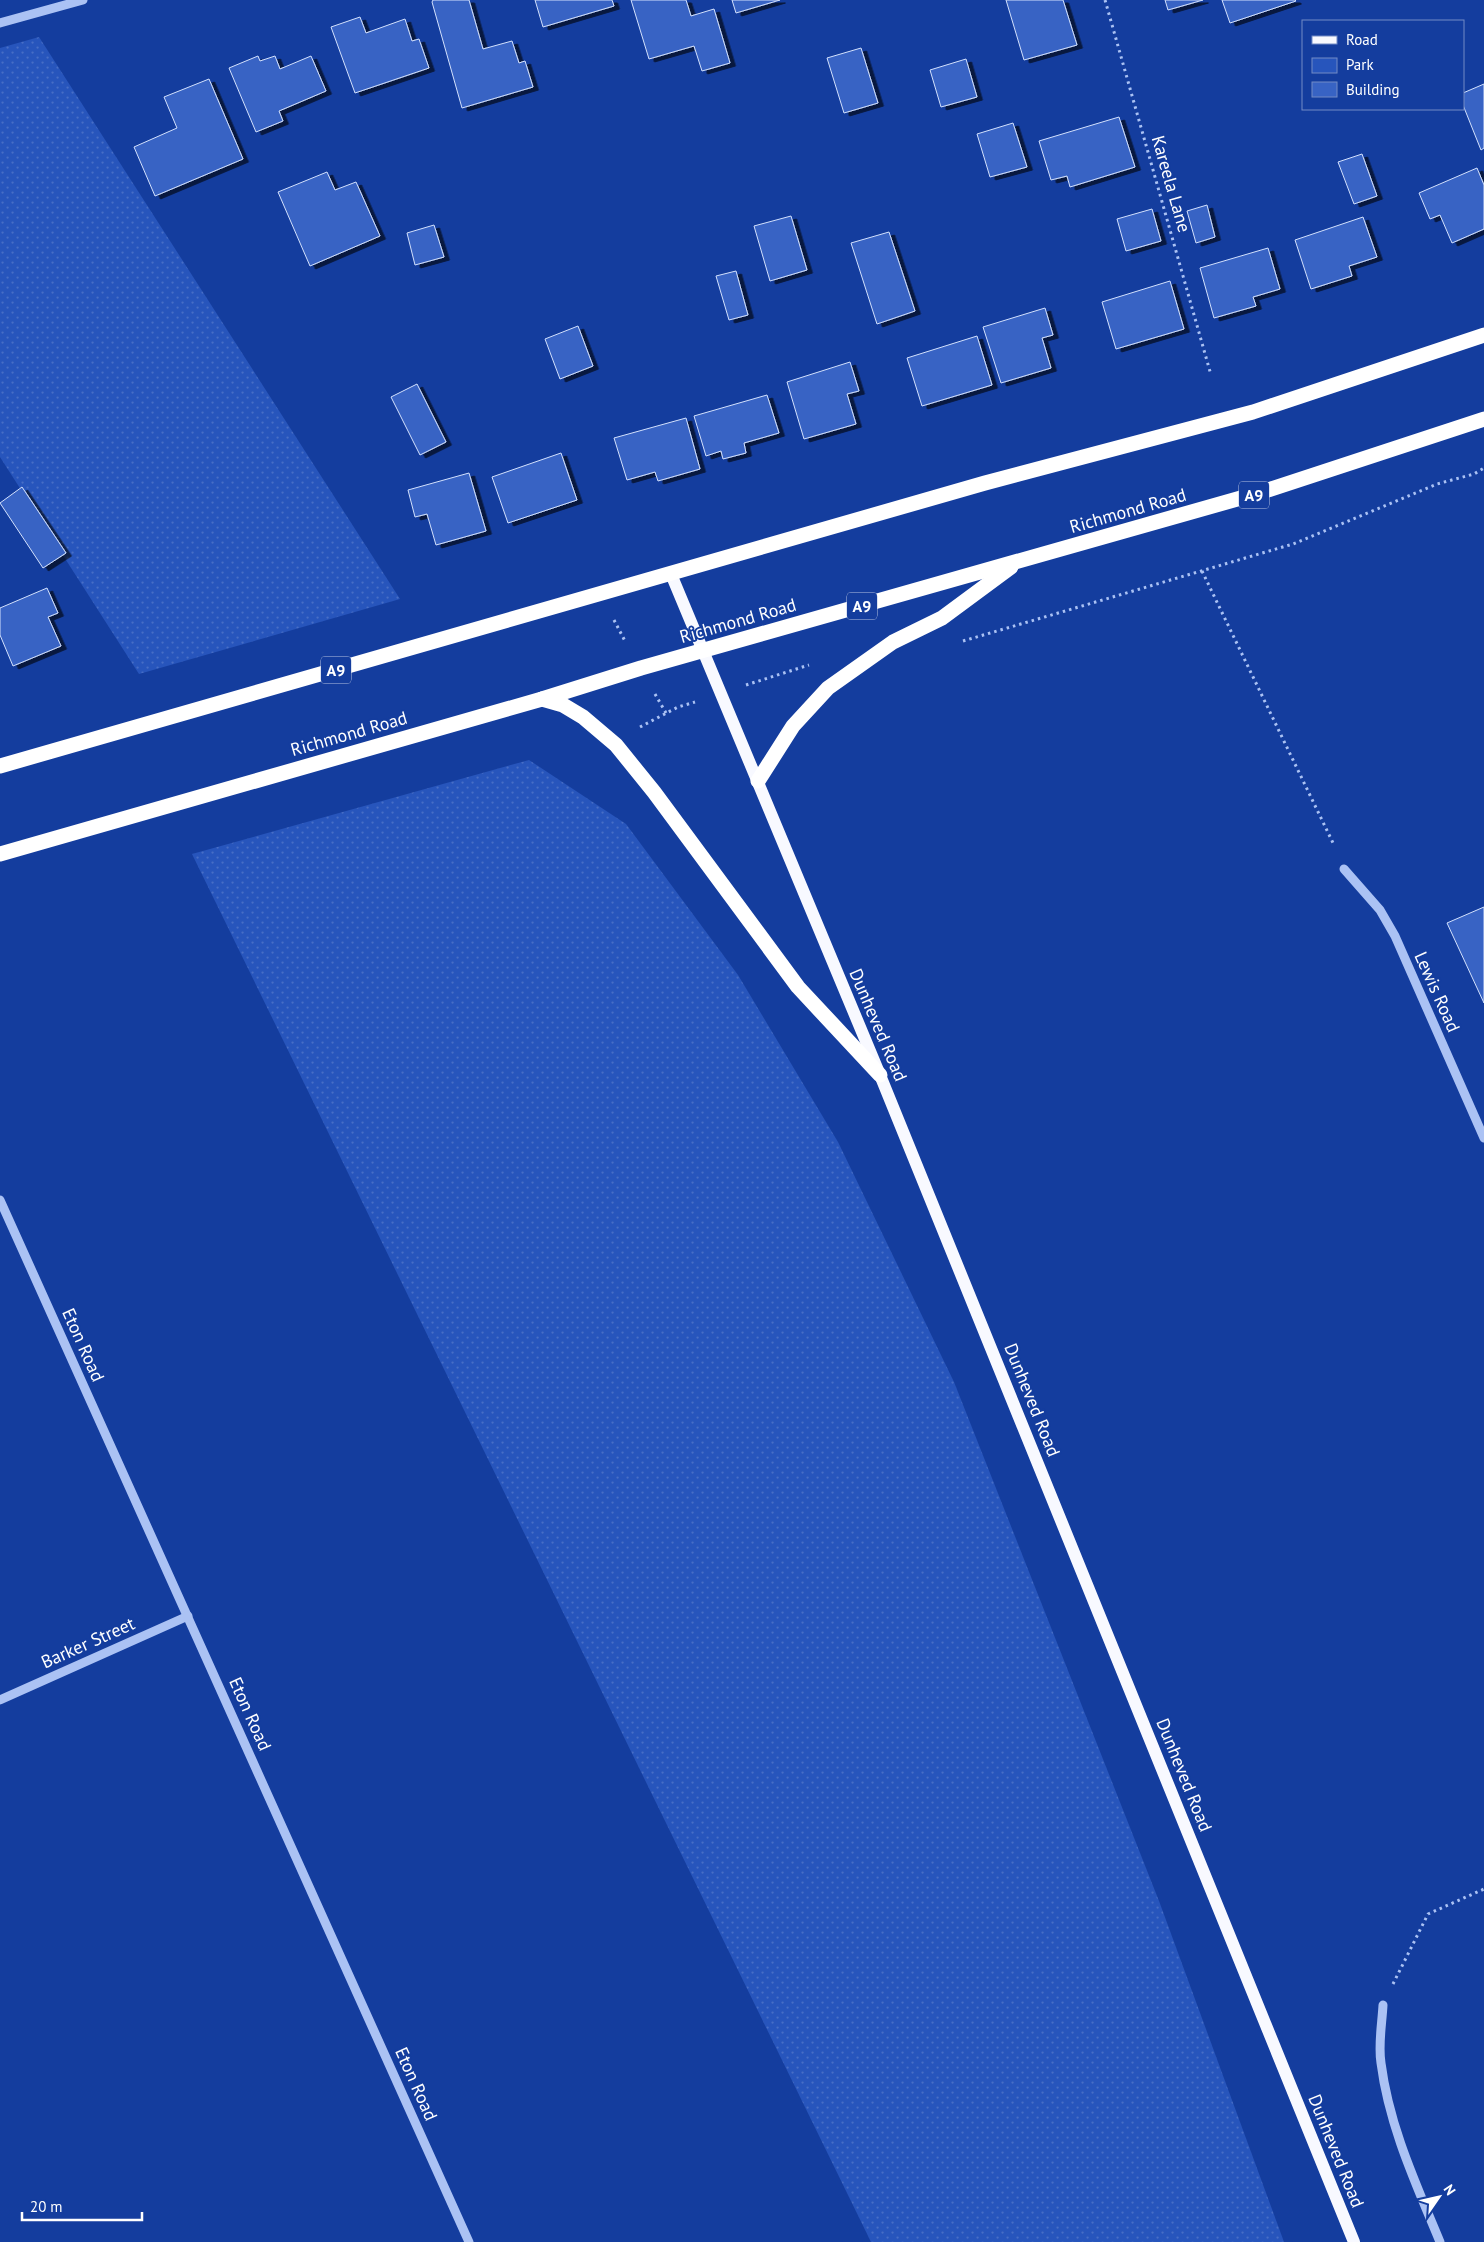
<svg xmlns="http://www.w3.org/2000/svg" width="1484" height="2242" font-family="'PT Sans',sans-serif">
<style>
.green{fill:url(#green-dots)}
.building{fill:#3863c4;stroke:#d3e1fd;filter:url(#shadow)}
.lines{fill:none;stroke-linecap:round;stroke-linejoin:round}
.path{stroke:#abc2f4;stroke-width:3;stroke-dasharray:2.5 4;stroke-linecap:butt}
.minor{stroke:#abc2f4;stroke-width:9}
.major{stroke:#f8f9ff;stroke-width:12}
.highway{stroke:#fff;stroke-width:15}
.labels{text-anchor:middle;stroke-width:4;stroke-linejoin:round;paint-order:stroke}
.shield{fill:#143d9e;stroke:#b8c5e2;stroke-width:1}
.shield-label{font-size:16px;font-weight:bold;fill:#fff}
.street-label{font-size:18px;fill:#fff;stroke:#143d9e}
</style>
<defs>
<pattern id="green-dots" width="8" height="8" patternUnits="userSpaceOnUse" patternTransform="scale(1.25)"><rect width="8" height="8" fill="#2755bc"/><path d="M2 2h.1M6 6h.1" fill="none" stroke="#476ec6" stroke-width="1.8" stroke-linecap="round"/></pattern>
<filter id="shadow"><feDropShadow dx="5.5" dy="3" stdDeviation="0" flood-color="#0009"/></filter>
</defs>
<rect width="100%" height="100%" fill="#143d9e"/>
<!-- green -->
<g class="green">
<polygon points="39,37 400,599 139,674 0,457 0,48"/>
<polygon points="529,760 626,824 738,975 838,1142 954,1382 1159,1901 1284,2242 871,2242 192,854"/>
</g>
<!-- building -->
<g class="building">
<polygon points="433,0 469,0 483,49 512,41 519,63 525,61 533,87 462,108 432,2"/>
<polygon points="535,0 612,0 614,6 543,27"/>
<polygon points="631,0 686,0 691,16 714,9 730,63 702,71 694,46 649,59"/>
<polygon points="732,0 780,0 736,13"/>
<polygon points="1006,0 1063,0 1077,45 1024,60"/>
<polygon points="1165,0 1203,0 1168,10"/>
<polygon points="1222,0 1295,0 1296,1 1230,23"/>
<polygon points="360,17 366,33 405,19 412,41 419,39 429,68 355,93 331,27"/>
<polygon points="861,48 878,103 844,113 827,58"/>
<polygon points="258,56 260,61 275,56 280,69 311,56 326,91 279,111 283,121 256,132 229,68"/>
<polygon points="966,59 977,97 941,107 930,70"/>
<polygon points="209,79 243,159 155,196 134,147 177,128 164,97"/>
<polygon points="1484,84 1484,148 1481,150 1463,105 1463,93"/>
<polygon points="1119,117 1135,167 1070,187 1067,176 1051,180 1039,141"/>
<polygon points="1013,123 1027,167 990,177 977,134"/>
<polygon points="1362,154 1377,196 1354,204 1338,162"/>
<polygon points="1477,168 1484,185 1484,229 1452,243 1440,215 1430,219 1419,193"/>
<polygon points="327,172 335,190 356,182 380,236 310,266 278,192"/>
<polygon points="1207,205 1215,237 1196,243 1187,211"/>
<polygon points="1152,209 1161,241 1126,251 1117,219"/>
<polygon points="791,216 807,270 770,281 754,226"/>
<polygon points="1363,217 1377,257 1349,266 1352,276 1311,289 1295,240"/>
<polygon points="434,225 444,257 415,265 407,233"/>
<polygon points="889,232 915,311 877,324 851,243"/>
<polygon points="1268,248 1280,289 1253,297 1256,306 1214,318 1200,268"/>
<polygon points="736,271 748,315 729,320 716,276"/>
<polygon points="1170,281 1184,329 1116,349 1102,302"/>
<polygon points="1045,308 1053,335 1042,338 1051,368 1001,383 983,327"/>
<polygon points="578,326 593,366 560,379 545,339"/>
<polygon points="977,336 992,385 922,406 907,358"/>
<polygon points="850,362 859,391 847,394 856,424 804,439 787,382"/>
<polygon points="417,384 446,442 420,455 391,397"/>
<polygon points="767,395 779,433 744,443 746,453 723,459 721,451 706,456 694,416"/>
<polygon points="686,418 700,469 658,481 655,472 627,480 614,438"/>
<polygon points="561,453 577,500 508,523 492,477"/>
<polygon points="469,473 486,531 436,545 427,514 415,517 408,490"/>
<polygon points="22,487 66,553 43,568 0,503"/>
<polygon points="47,588 58,613 48,617 61,646 13,666 0,635 0,608"/>
<polygon points="1484,907 1484,1003 1447,923"/>
</g>
<g class="lines">
<!-- path -->
<g class="path">
<polyline points="1105,0 1211,375"/>
<polyline points="1202,571 1334,845"/>
<polyline points="614,620 626,643"/>
<polyline points="963,641 1293,544 1437,484 1474,474 1484,468"/>
<polyline points="746,685 809,665"/>
<polyline points="655,694 666,713"/>
<polyline points="640,727 678,707 695,702"/>
<polyline points="1393,1984 1428,1914 1484,1889"/>
</g>
<!-- minor -->
<g class="minor">
<polyline points="0,23 83,0"/>
<polyline points="1344,869 1380,910 1395,936 1484,1138"/>
<polyline points="0,1200 469,2242"/>
<polyline points="0,1700 188,1616"/>
<path d="M1383,2005c-1,19 -5,40 -2,58 8,63 35,121 59,179"/>
</g>
<!-- major -->
<polyline class="major" points="671,574 880,1075 1354,2242"/>
<!-- highway -->
<g class="highway">
<polyline points="542,699 563,705 583,717 616,745 654,792 798,987 880,1075"/>
<polyline points="0,766 985,483 1253,412 1484,335"/>
<polyline points="758,781 793,726 828,688 893,642 942,618 1011,567"/>
<polyline points="0,854 542,699 641,668 1262,492 1484,419"/>
</g>
</g>
<g class="labels">
<!-- shield labels -->
<g class="shield">
<rect x="1239" y="481.5" width="30" height="27" rx="4"/>
<rect x="847" y="592.5" width="30" height="27" rx="4"/>
<rect x="321" y="656.5" width="30" height="27" rx="4"/>
</g>
<g class="shield-label">
<text x="1254" y="501">A9</text>
<text x="862" y="612">A9</text>
<text x="336" y="676">A9</text>
</g>
<!-- street labels -->
<g class="street-label">
<text transform="translate(1171 184) rotate(74)" y="6">Kareela Lane</text>
<text transform="translate(1128 511) rotate(-16)" y="6">Richmond Road</text>
<text transform="translate(738 621) rotate(-16)" y="6">Richmond Road</text>
<text transform="translate(349 734) rotate(-16)" y="6">Richmond Road</text>
<text transform="translate(1437 992) rotate(66)" y="6">Lewis Road</text>
<text transform="translate(878 1025) rotate(67)" y="6">Dunheved Road</text>
<text transform="translate(83 1345) rotate(66)" y="6">Eton Road</text>
<text transform="translate(1032 1400) rotate(68)" y="6">Dunheved Road</text>
<text transform="translate(88 1643) rotate(-24)" y="6">Barker Street</text>
<text transform="translate(250 1714) rotate(66)" y="6">Eton Road</text>
<text transform="translate(1184 1775) rotate(68)" y="6">Dunheved Road</text>
<text transform="translate(416 2084) rotate(66)" y="6">Eton Road</text>
<text transform="translate(1336 2151) rotate(68)" y="6">Dunheved Road</text>
</g>
</g>
<!-- legend -->
<rect x="1302" y="20" width="162" height="90" fill="#143d9e" stroke="#728bc5"/>
<rect x="1312" y="36" width="25" height="8" fill="#f8f9ff" stroke="#728bc5"/>
<text x="1346" y="45" font-size="15" fill="#ffffff">Road</text>
<rect x="1312" y="58" width="25" height="15" fill="#2755bc" stroke="#728bc5"/>
<text x="1346" y="70" font-size="15" fill="#ffffff">Park</text>
<rect x="1312" y="82" width="25" height="15" fill="#3863c4" stroke="#728bc5"/>
<text x="1346" y="95" font-size="15" fill="#ffffff">Building</text>
<!-- north arrow -->
<g transform="translate(1439 2197) rotate(56)" stroke="#143d9e" stroke-width="4" paint-order="stroke">
<path d="M0-4L9 19L0 12L-9 19Z" fill="#ffffff"/>
<text y="-8" font-size="14" font-weight="bold" text-anchor="middle" fill="#ffffff">N</text>
</g>
<!-- scale -->
<path d="M22 2212v8h120v-8" fill="none" stroke="#ffffff" stroke-width="2.5"/>
<text x="30" y="2212" font-size="15" fill="#ffffff" stroke="#143d9e" stroke-width="4" paint-order="stroke">20 m</text>
</svg>
